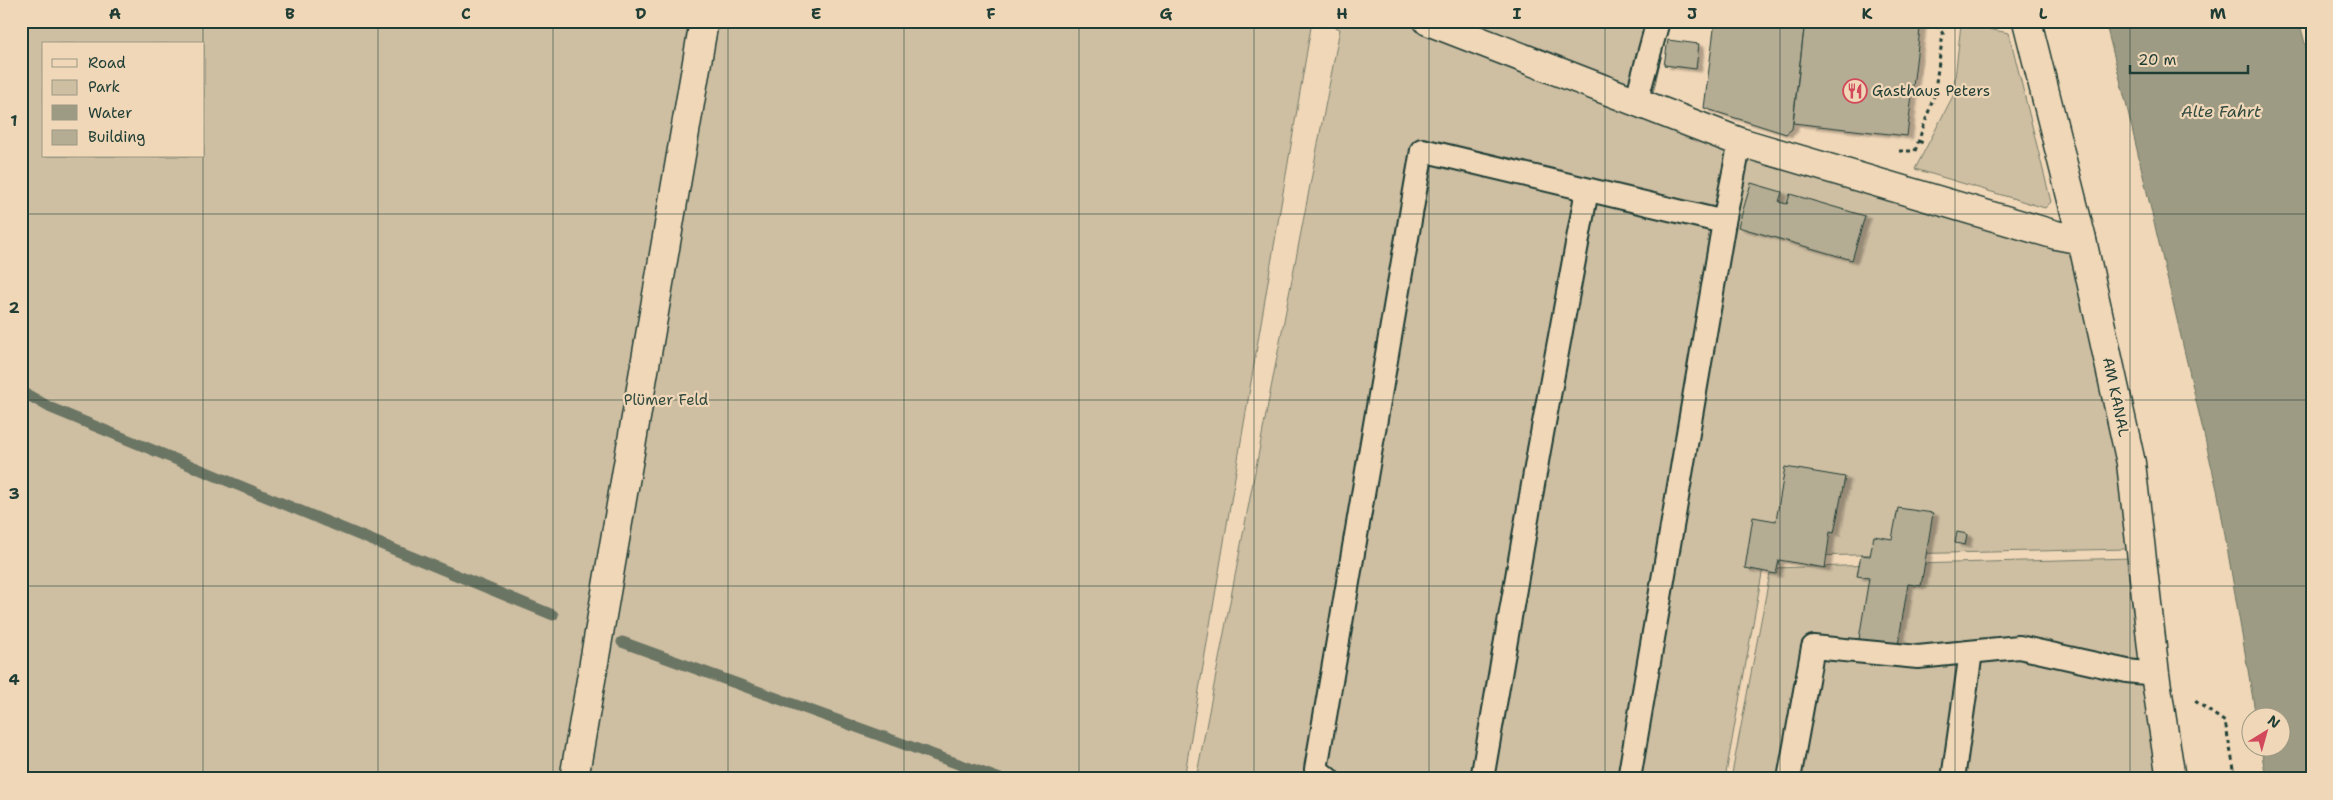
<svg xmlns="http://www.w3.org/2000/svg" width="2333" height="800" font-family="'Shantell Sans',sans-serif">
<style>
.green{fill:#cebea2;stroke:#767e6b;fill-rule:evenodd}
.water{fill:#9d9b83;stroke:#6b7563}
.lines{fill:none;stroke-linecap:round;stroke-linejoin:round}
.stream{stroke:#6b7563;stroke-width:11}
.building{fill:#b5ac94;stroke:#1f3d34;filter:url(#shadow)}
.lane-casing{stroke:#1f3d34;stroke-width:26}
.street-casing{stroke:#1f3d34;stroke-width:31}
.path{stroke:#1f3d34;stroke-width:3;stroke-dasharray:4 4;stroke-linecap:butt}
.lane{stroke:#f0d7b8;stroke-width:22}
.street{stroke:#f0d7b8;stroke-width:28}
.grid{fill:none;stroke:#1f3d34;stroke-width:1;stroke-opacity:0.55}
.labels{text-anchor:middle;stroke-width:4.5;stroke-linejoin:round;paint-order:stroke}
.poi-label{font-size:15px;fill:#1f3d34;stroke:#f0d7b8;text-anchor:start}
.street-label{font-size:15px;fill:#1f3d34;stroke:#f0d7b8}
.park-label{font-size:15px;fill:#304a3f;stroke:#f0d7b8}
.water-label{font-size:16px;font-style:italic;fill:#324b40;stroke:#f0d7b8}
.neatline{fill:none;stroke:#1f3d34;stroke-width:2}
.grid-label{font-size:16px;text-anchor:middle;font-weight:bold;fill:#1f3d34}
</style>
<defs>
<filter id="shadow"><feDropShadow dx="5.5" dy="3" stdDeviation="1" flood-color="#0004"/></filter>
</defs>
<rect width="100%" height="100%" fill="#f0d7b8"/>
<filter id="ink" filterUnits="userSpaceOnUse"><feTurbulence type="fractalNoise" baseFrequency=".02" numOctaves="2"/><feDisplacementMap in="SourceGraphic" scale="10" xChannelSelector="R" yChannelSelector="G"/><feConvolveMatrix kernelMatrix="1 2 1 2 8 2 1 2 1" color-interpolation-filters="sRGB"/></filter>
<g filter="url(#ink)">
<!-- green -->
<g class="green">
<path d="M21,21h1291l-128,758h-1163zM44,44h160v112h-160z"/>
<polygon points="1321,21 1340,23 1341,21 1669,21 1651,103 2079,245 2124,460 2127,549 1765,557 1725,779 1196,779 1340,29"/>
<polygon points="1961,24 2009,33 2051,202 2045,208 1915,169 1953,96"/>
<polygon points="2132,558 2158,779 1731,779 1771,568"/>
</g>
<!-- water -->
<polygon class="water" points="2105,21 2299,21 2312,69 2312,779 2266,779 2261,748 2280,748 2280,718 2256,717 2218,494 2126,103"/>
<g class="lines">
<!-- stream -->
<g class="stream">
<polyline points="21,391 51,408 553,615"/>
<polyline points="622,642 1000,779"/>
</g>
</g>
<!-- building -->
<g class="building">
<polygon points="1715,21 1805,21 1792,129 1786,134 1704,108"/>
<polygon points="1805,21 1921,21 1907,136 1793,123"/>
<polygon points="1668,40 1699,44 1696,69 1664,65"/>
<polygon points="1751,183 1782,192 1779,202 1787,204 1790,194 1865,216 1852,260 1738,227"/>
<polygon points="1785,467 1845,477 1834,533 1830,532 1825,568 1779,560 1776,574 1745,568 1753,517 1776,521"/>
<polygon points="1898,508 1933,513 1921,586 1908,584 1898,645 1859,639 1869,578 1857,576 1861,555 1870,556 1874,536 1892,539"/>
<polygon points="1957,532 1967,534 1965,545 1955,543"/>
</g>
<g class="lines">
<!-- lane casing -->
<g class="lane-casing">
<g id="lane">
<polyline points="1636,102 1658,21"/>
<polyline points="1328,779 1316,769 1422,150 1724,222"/>
<polyline points="1482,779 1539,450 1587,190"/>
<polyline points="1629,779 1724,222 1740,142"/>
<polyline points="1789,779 1813,647 1918,657 2019,647 2127,671 2155,674"/>
<polyline points="1953,779 1971,652"/>
</g>
</g>
<!-- street casing -->
<g class="street-casing">
<g id="street">
<polyline points="1428,21 1740,142 2056,235 2082,240"/>
<polyline points="2027,21 2082,240 2131,463 2155,674 2171,779"/>
<polyline points="574,779 704,21"/>
</g>
</g>
<!-- path -->
<g class="path">
<polyline points="1919,141 1925,144"/>
<polyline points="1899,151 1915,151 1934,96 1943,34 1935,21"/>
<polyline points="2195,701 2225,722 2236,779"/>
</g>
<!-- lane -->
<use href="#lane" class="lane"/>
<!-- street -->
<use href="#street" class="street"/>
</g>
</g>
<!-- grid -->
<path class="grid" d="M203,21v23M378,21v758M553,21v758M728,21v758M904,21v758M1079,21v758M1254,21v758M1429,21v758M1605,21v758M1780,21v758M1955,21v758M2130,21v758M203,156v623M21,214h2291M21,400h2291M21,586h2291"/>
<!-- icons -->
<defs>
<g id="restaurant-ring" transform="scale(1.25)"><circle r="9.5" fill="#f0d7b8" stroke="#d1495b" stroke-width="1.5"/><path d="M-5-6h1v4h1v-4h1v4h1v-4h1v5L-1.5 .5V6h-2V.5L-5-1ZM5-6V6H3V1.5H1.5Q1.5-4 5-6Z" fill="#d1495b"/></g>
</defs>
<g fill-rule="evenodd">
<use href="#restaurant-ring" x="1855" y="91"/>
</g>
<g class="labels">
<!-- poi labels -->
<g class="poi-label">
<text x="1872" y="96">Gasthaus Peters</text>
</g>
<!-- street labels -->
<g class="street-label">
<text transform="translate(2116 397) rotate(78)" y="5">AM KANAL</text>
</g>
<!-- park labels -->
<g class="park-label">
<text x="666" y="405">Plümer Feld</text>
</g>
<!-- water labels -->
<g class="water-label">
<text x="2221" y="117">Alte Fahrt</text>
</g>
</g>
<!-- margin -->
<rect width="2333" height="800" fill="none" stroke="#f0d7b8" stroke-width="55"/>
<!-- legend -->
<rect x="42" y="42" width="162" height="115" fill="#f0d7b8" stroke="#9c9983"/>
<rect x="52" y="59" width="25" height="8" fill="#f0d7b8" stroke="#9c9983"/>
<text x="88" y="68" font-size="15" fill="#1f3d34">Road</text>
<rect x="52" y="80" width="25" height="15" fill="#cebea2" stroke="#9c9983"/>
<text x="88" y="92" font-size="15" fill="#1f3d34">Park</text>
<rect x="52" y="105" width="25" height="15" fill="#9d9b83" stroke="#9c9983"/>
<text x="88" y="118" font-size="15" fill="#1f3d34">Water</text>
<rect x="52" y="130" width="25" height="15" fill="#b5ac94" stroke="#9c9983"/>
<text x="88" y="142" font-size="15" fill="#1f3d34">Building</text>
<!-- north arrow -->
<g transform="translate(2266 732) rotate(37)"><circle r="24" fill="#f0d7b8" stroke="#9c9983"/>
<path d="M0-4L9 19L0 12L-9 19Z" fill="#d1495b"/>
<text y="-8" font-size="14" font-weight="bold" text-anchor="middle" fill="#1f3d34">N</text>
</g>
<!-- scale -->
<path d="M2130 65v8h118v-8" fill="none" stroke="#1f3d34" stroke-width="2.5"/>
<text x="2138" y="65" font-size="15" fill="#1f3d34" stroke="#f0d7b8" stroke-width="4" paint-order="stroke">20 m</text>
<rect x="28" y="28" width="2278" height="744" class="neatline"/>
<g class="grid-label">
<text x="115" y="19">A</text>
<text x="290" y="19">B</text>
<text x="466" y="19">C</text>
<text x="641" y="19">D</text>
<text x="816" y="19">E</text>
<text x="991" y="19">F</text>
<text x="1166" y="19">G</text>
<text x="1342" y="19">H</text>
<text x="1517" y="19">I</text>
<text x="1692" y="19">J</text>
<text x="1867" y="19">K</text>
<text x="2043" y="19">L</text>
<text x="2218" y="19">M</text>
<text x="14" y="126">1</text>
<text x="14" y="313">2</text>
<text x="14" y="499">3</text>
<text x="14" y="685">4</text>
</g>
</svg>
